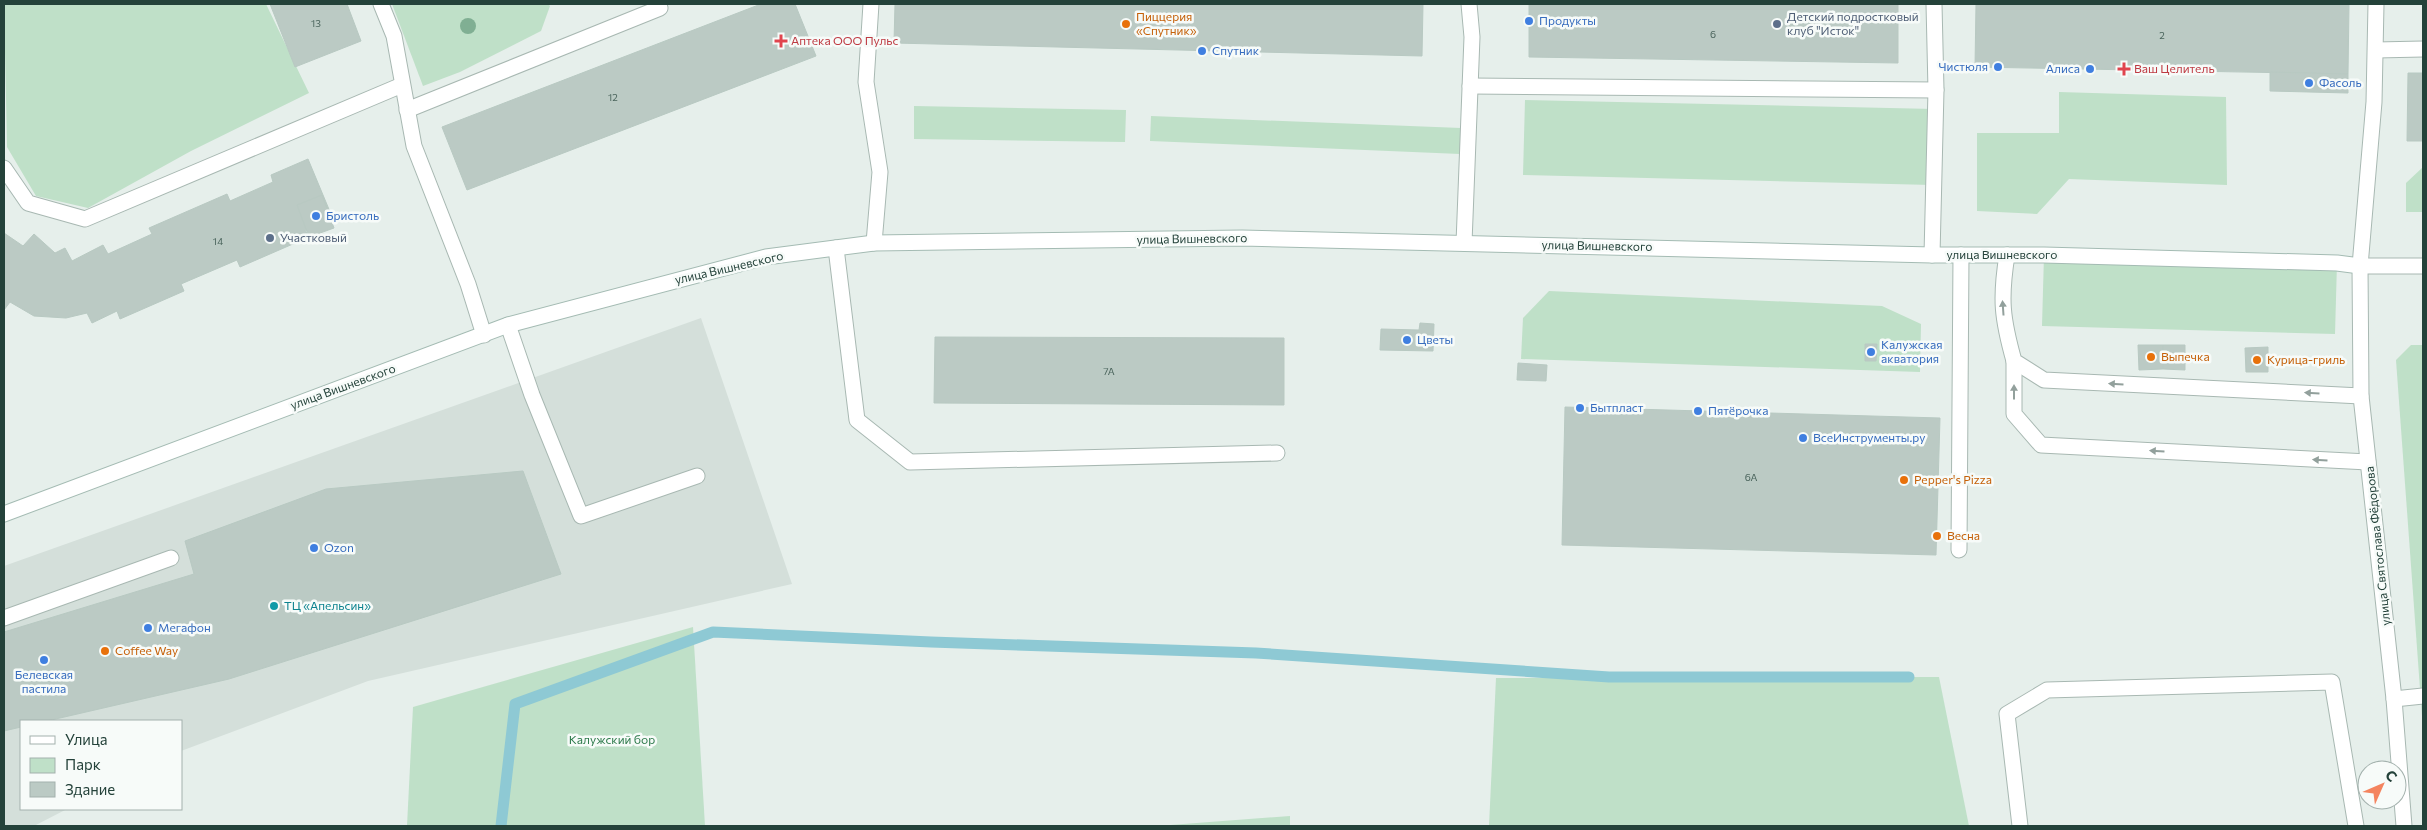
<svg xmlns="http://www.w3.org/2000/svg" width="2427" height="830" font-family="Commissioner,sans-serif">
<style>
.built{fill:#d4dfda}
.green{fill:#bfe0c8}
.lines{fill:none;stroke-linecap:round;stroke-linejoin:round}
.stream{stroke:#8ec9d4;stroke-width:11}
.building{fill:#bbcac4;stroke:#b8c9c2}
.lane-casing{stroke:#a8b8b2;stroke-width:17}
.street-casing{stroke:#a8b8b2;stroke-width:17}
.secondary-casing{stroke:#a4bbb3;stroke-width:17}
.lane{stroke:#fff;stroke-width:15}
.street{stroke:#fff;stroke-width:15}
.secondary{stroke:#fff;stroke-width:15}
.tree{fill:#80af93}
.oneway{fill:#92a09c}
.shop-dot{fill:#3f7fe0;stroke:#f7fbf9;stroke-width:2}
.food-dot{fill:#e8710a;stroke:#f7fbf9;stroke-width:2}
.service-dot{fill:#5c6f8a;stroke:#f7fbf9;stroke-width:2}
.health-dot{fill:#e0444e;stroke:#f7fbf9;stroke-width:2}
.culture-dot{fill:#0f9aa8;stroke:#f7fbf9;stroke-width:2}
.labels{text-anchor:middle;stroke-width:5;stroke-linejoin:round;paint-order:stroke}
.number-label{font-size:10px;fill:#4a645c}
.food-label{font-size:12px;fill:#c56008;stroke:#f7fbf9;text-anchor:start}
.service-label{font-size:12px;fill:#4e5e75;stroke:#f7fbf9;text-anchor:start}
.shop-label{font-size:12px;fill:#366cbe;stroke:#f7fbf9;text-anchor:start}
.health-label{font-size:12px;fill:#be3a42;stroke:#f7fbf9;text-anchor:start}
.street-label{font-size:12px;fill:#24423a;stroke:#f7fbf9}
.culture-label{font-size:12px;fill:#0d838f;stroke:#f7fbf9;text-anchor:start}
.park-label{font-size:12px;fill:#2d7a4b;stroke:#f7fbf9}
</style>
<rect width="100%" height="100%" fill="#e6efeb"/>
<!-- built -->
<polygon class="built" points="701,318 792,584 368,681 181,751 181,721 21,721 21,809 67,809 34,826 4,826 4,566"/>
<!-- green -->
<g class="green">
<polygon points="4,4 266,4 309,93 191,151 88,208 36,196 7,147"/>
<polygon points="392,4 548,4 550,6 541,31 460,72 423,86"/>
<polygon points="2059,92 2226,97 2227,185 2069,179 2037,214 1977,211 1977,133 2059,133"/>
<polygon points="1525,100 1934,109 1932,185 1523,175"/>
<polygon points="914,106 1126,110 1125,142 914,139"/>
<polygon points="1151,116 1461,128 1460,154 1150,141"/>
<polygon points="2423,167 2423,212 2406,212 2406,183"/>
<polygon points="2044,255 2337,263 2335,334 2042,326"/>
<polygon points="1549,291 1882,306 1921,324 1920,372 1521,359 1523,318"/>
<polygon points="2411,345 2423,345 2423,730 2396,360"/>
<polygon points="693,627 705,826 407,826 413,707"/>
<polygon points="1939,677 1969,826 1489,826 1496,678"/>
<polygon points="1290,816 1290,826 1157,826"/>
</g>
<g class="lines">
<!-- stream -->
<polyline class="stream" points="501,826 515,704 713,632 931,642 1256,653 1609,677 1909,677"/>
</g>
<!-- building -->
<g class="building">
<polygon points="270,4 347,4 361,41 295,67"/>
<polygon points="761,4 795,4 816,56 467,190 442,127"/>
<polygon points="895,4 1423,4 1422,56 894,43"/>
<polygon points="1529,4 1898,4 1898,63 1529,57"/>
<polygon points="1976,4 2349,4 2348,74 1975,67"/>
<polygon points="2270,72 2348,74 2348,93 2270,91"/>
<polygon points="2408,73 2423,73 2423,141 2407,141"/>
<polygon points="308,159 333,219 305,230 309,237 240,267 237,260 181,284 184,291 120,319 117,311 92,323 87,313 66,318 34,316 10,302 4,310 4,233 23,246 34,234 55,253 65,248 72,261 103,245 108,254 152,234 149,228 227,194 230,201 273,182 271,175"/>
<polygon points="322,195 334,228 309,237 297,205"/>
<polygon points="1420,323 1434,324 1433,351 1380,350 1381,329 1419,330"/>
<polygon points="935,337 1284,338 1284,405 934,403"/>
<polygon points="1865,344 1877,344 1876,361 1865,361"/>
<polygon points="2138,345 2163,345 2163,369 2139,370"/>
<polygon points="2163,345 2185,345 2185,370 2163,369"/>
<polygon points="2268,347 2268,372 2246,372 2245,348"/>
<polygon points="1518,363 1547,365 1546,381 1517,380"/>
<polygon points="1565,407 1940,418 1936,555 1562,545"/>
<polygon points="523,471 561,574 229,679 47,721 21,721 21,727 4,731 4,632 194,574 185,541 326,489"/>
</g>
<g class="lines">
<!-- lane casing -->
<g class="lane-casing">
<g id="lane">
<polyline points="381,4 394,36 414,146 468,284 484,335"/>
<polyline points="871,4 866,82 880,172 874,243"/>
<polyline points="2376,50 2423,49"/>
<polyline points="1470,86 1936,90"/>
<polyline points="407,110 660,8"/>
<polyline points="4,168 28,203 85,219 402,85"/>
<polyline points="1464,243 1472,37 1469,4"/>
<polyline points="836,248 857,420 910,462 1277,453"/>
<polyline points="1932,255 1936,90 1934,4"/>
<path d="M2007,255c-7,44 -5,63 7,106l30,19 317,16"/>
<polyline points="2360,266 2374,102 2376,4"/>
<polyline points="508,325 532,395 581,516 697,476"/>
<polyline points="2014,361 2014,414 2041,445 2368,462"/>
<polyline points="1959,550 1961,255"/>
<polyline points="4,618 171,558"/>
<polyline points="2394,699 2423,696"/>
<polyline points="2020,826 2007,714 2047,690 2332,682 2356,826"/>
</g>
</g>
<!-- street casing -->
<g class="street-casing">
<polyline id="street" points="2404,826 2394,699 2361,396 2360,266 2423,266"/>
</g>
<!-- secondary casing -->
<g class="secondary-casing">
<polyline id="secondary" points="4,514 508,325 766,257 874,243 1242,238 1932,255 2044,255 2337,263 2360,266"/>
</g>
<!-- lane -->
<use href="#lane" class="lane"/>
<!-- street -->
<use href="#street" class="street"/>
<!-- secondary -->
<use href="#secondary" class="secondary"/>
</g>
<!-- trees -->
<circle class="tree" cx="468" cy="26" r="8"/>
<!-- one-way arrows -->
<defs><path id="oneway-solid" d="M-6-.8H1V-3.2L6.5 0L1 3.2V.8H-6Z" transform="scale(1.25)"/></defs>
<g class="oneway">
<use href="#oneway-solid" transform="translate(2003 308) rotate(-94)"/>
<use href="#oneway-solid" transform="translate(2116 384) rotate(-177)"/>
<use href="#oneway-solid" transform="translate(2014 392) rotate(-90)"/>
<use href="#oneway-solid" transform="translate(2312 393) rotate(-177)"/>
<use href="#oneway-solid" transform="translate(2157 451) rotate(-177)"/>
<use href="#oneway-solid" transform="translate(2320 460) rotate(-177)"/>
</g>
<!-- markers -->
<g class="shop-dot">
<circle cx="1529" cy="21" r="5"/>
<circle cx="1202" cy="51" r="5"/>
<circle cx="1998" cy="67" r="5"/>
<circle cx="2090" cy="69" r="5"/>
<circle cx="2309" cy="83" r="5"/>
<circle cx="316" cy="216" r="5"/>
<circle cx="1407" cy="340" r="5"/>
<circle cx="1871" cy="352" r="5"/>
<circle cx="1580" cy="408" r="5"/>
<circle cx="1698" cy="411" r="5"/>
<circle cx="1803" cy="438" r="5"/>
<circle cx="314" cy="548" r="5"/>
<circle cx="148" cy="628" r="5"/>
<circle cx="44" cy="660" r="5"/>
</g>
<g class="food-dot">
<circle cx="1126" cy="24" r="5"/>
<circle cx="2151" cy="357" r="5"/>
<circle cx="2257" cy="360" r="5"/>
<circle cx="1904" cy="480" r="5"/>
<circle cx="1937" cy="536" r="5"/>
<circle cx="105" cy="651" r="5"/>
</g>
<g class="service-dot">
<circle cx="1777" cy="24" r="5"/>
<circle cx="270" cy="238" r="5"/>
</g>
<g class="health-dot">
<path d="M778.5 33.5h5v5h5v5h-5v5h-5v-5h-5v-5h5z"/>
<path d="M2121.5 61.5h5v5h5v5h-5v5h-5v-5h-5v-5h5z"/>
</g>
<circle class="culture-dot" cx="274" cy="606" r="5"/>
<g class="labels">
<!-- number labels -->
<g class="number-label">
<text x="316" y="27">13</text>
<text x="1713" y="38">6</text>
<text x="2162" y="39">2</text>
<text x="613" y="101">12</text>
<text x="218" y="245">14</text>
<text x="1109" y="375">7А</text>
<text x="1751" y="481">6А</text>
</g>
<!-- food labels -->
<g class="food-label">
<text x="1136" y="21">Пиццерия<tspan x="1136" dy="14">«Спутник»</tspan></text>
<text x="2161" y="361">Выпечка</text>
<text x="2267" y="364">Курица-гриль</text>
<text x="1914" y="484">Pepper's Pizza</text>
<text x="1947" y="540">Весна</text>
<text x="115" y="655">Coffee Way</text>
</g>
<!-- service labels -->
<g class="service-label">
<text x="1787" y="21">Детский подростковый<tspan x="1787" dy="14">клуб "Исток"</tspan></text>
<text x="280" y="242">Участковый</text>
</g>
<!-- shop labels -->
<g class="shop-label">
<text x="1539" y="25">Продукты</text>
<text x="1212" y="55">Спутник</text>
<text x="1988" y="71" text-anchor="end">Чистюля</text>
<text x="2080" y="73" text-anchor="end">Алиса</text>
<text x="2319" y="87">Фасоль</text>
<text x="326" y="220">Бристоль</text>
<text x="1417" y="344">Цветы</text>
<text x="1881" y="349">Калужская<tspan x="1881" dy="14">акватория</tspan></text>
<text x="1590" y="412">Бытпласт</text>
<text x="1708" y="415">Пятёрочка</text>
<text x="1813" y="442">ВсеИнструменты.ру</text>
<text x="324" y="552">Ozon</text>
<text x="158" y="632">Мегафон</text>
<text x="44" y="679" text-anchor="middle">Белевская<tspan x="44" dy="14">пастила</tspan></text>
</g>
<!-- health labels -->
<g class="health-label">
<text x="791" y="45">Аптека ООО Пульс</text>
<text x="2134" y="73">Ваш Целитель</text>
</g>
<!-- street labels -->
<g class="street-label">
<text transform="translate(1192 239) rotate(-1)" y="4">улица Вишневского</text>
<text transform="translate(1597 246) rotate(1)" y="4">улица Вишневского</text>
<text x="2002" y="259">улица Вишневского</text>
<text transform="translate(729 268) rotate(-13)" y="4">улица Вишневского</text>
<text transform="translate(343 387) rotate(-20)" y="4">улица Вишневского</text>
<text transform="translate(2378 546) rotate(-96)" y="4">улица Святослава Фёдорова</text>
</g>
<!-- culture labels -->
<g class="culture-label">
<text x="284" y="610">ТЦ «Апельсин»</text>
</g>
<!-- park labels -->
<g class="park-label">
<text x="612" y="744">Калужский бор</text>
</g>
</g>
<!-- border -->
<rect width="2427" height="830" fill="none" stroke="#24423a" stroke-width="10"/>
<!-- legend -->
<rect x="20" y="720" width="162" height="90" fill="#f7fbf9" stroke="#a3b1ad"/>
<rect x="30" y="736" width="25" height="8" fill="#ffffff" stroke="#a3b1ad"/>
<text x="65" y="745" font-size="15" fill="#24423a">Улица</text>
<rect x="30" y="758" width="25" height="15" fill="#bfe0c8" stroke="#a3b1ad"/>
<text x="65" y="770" font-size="15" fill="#24423a">Парк</text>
<rect x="30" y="782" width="25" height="15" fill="#bbcac4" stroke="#a3b1ad"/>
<text x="65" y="795" font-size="15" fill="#24423a">Здание</text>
<!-- north arrow -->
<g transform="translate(2382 785) rotate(45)"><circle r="24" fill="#f7fbf9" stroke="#a3b1ad"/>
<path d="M0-4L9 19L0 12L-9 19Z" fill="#f4845f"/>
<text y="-8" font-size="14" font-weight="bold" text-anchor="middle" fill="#24423a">С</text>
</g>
</svg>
